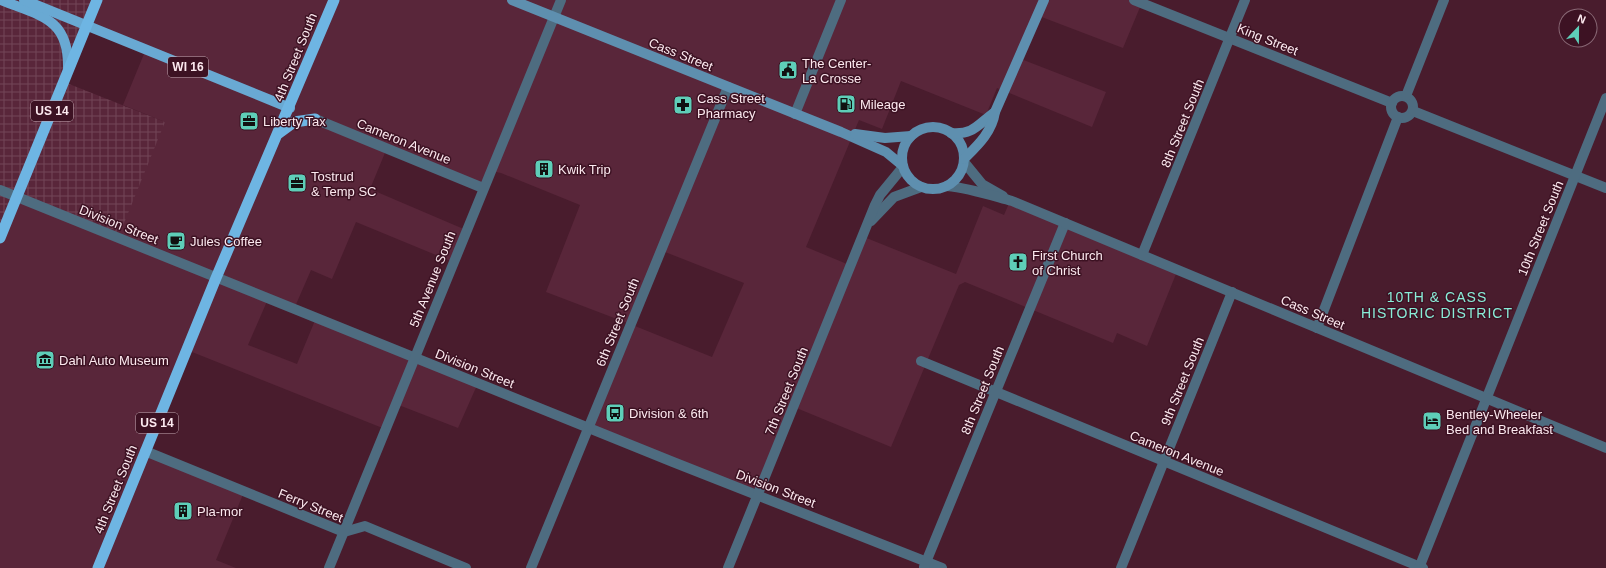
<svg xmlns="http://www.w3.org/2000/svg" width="1606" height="568" font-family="Helvetica,sans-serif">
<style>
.built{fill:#59263a;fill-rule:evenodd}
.industrial{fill:url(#industrial-grid)}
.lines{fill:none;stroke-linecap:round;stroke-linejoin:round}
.minor{stroke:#4e6c80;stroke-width:10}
.tertiary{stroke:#4e6c80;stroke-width:10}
.secondary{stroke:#5e8faf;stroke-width:10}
.primary{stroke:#69a9d3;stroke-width:10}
.trunk{stroke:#6eb5e3;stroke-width:11}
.labels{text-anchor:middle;stroke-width:3;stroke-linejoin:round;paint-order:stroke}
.shield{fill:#3d1223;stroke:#c3a8b2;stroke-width:1}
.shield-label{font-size:12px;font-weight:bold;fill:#fce9ef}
.street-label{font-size:13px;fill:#fce9ef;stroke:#3d1223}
.poi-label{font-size:13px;fill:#fce9ef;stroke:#3d1223;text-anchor:start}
.neighbourhood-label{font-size:14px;letter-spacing:1px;fill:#89edd8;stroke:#3d1223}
</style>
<defs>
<pattern id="industrial-grid" width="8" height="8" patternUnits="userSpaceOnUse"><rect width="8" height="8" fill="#59263a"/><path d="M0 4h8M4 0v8" fill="none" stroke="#724657"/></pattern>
</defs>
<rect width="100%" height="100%" fill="#491c2d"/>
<!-- built -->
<path class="built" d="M97,0h1046l-20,48 -84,-32 -18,43 85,33 -14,35 -95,-39 -11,27 -85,-34 -19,48 -23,-9 -53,127 41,17 12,-29 97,39 27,-68 21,9 6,-14 168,68 -31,77 -30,-13 -4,10 -148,-61 -6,3 -68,162 -97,-40 -36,87 -170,-66 42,-104 -84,-32 34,-87 -79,-32 -10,-2 -8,17 -96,-40 -17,41 96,41 -13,32 -97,-40 -24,57 -21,-9 -17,39 -26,-10 -20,46 49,19 19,-46 162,65 -20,45 -62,-24 -11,25 -198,-79 -41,101 98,41 -28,68 20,8h-236v-330l17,-41 148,-75 -42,-17 23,-56 -58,-24zM660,250l84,33 -32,74 -82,-33z"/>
<!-- industrial -->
<polygon class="industrial" points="0,0 97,0 64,82 165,122 118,238 17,197 0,238"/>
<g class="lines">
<!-- minor -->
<g class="minor">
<polyline points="1134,0 1392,103"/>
<circle cx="1402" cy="107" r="11"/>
<polyline points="1406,96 1444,0"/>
<polyline points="1413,111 1606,188"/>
<polyline points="795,114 841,0"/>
<polyline points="315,119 483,188"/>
<polyline points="0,190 673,462 942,568"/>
<polyline points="871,221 894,197 921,187"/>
<polyline points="1142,255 1245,0"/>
<polyline points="1317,328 1398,117"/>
<polyline points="921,361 1423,568"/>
<polyline points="145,451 344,532 365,526 466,568"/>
<polyline points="924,567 1065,223"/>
<polyline points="329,568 561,0"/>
<polyline points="531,568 728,87"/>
<polyline points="728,568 875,205 880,195 903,167"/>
<polyline points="1121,568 1232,292"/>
<polyline points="1419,568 1606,98"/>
</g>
<!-- tertiary -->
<g class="tertiary">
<polyline points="964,162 982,184 1003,196"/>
<path d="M947,186c22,2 43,9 65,15l594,247"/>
</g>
<!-- secondary -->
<g class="secondary">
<polyline points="512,0 841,132 886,152 903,166"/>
<circle cx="933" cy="158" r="31"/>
<path d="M951,133c23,2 27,-9 44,-21"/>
<polyline points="855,134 885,138 911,136"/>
<path d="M964,159c14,-14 28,-27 31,-47l49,-112"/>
</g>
<!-- primary -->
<g class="primary">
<path d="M1,0c39,16 68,18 67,68"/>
<polyline points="24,0 290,108"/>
</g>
<!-- trunk -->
<g class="trunk">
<polyline points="279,133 294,122 315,119"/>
<polyline points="0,238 97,0"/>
<polyline points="98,568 216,278 334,0"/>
</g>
</g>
<!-- icons -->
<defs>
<g id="civic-square" transform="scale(1)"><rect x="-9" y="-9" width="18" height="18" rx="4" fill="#5eceb8" stroke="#3d1223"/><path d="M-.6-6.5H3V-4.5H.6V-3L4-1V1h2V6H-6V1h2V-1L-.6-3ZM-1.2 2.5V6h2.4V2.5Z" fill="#111"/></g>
<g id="fuel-square" transform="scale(1)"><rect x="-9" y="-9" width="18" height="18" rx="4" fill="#5eceb8" stroke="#3d1223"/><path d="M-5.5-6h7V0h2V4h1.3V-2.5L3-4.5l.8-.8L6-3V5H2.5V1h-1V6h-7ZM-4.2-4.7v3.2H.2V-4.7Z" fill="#111"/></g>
<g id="pharmacy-square" transform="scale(1)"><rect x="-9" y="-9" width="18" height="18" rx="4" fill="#5eceb8" stroke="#3d1223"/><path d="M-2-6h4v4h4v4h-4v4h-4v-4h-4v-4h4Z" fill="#111"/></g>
<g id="office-square" transform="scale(1)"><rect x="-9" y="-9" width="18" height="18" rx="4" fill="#5eceb8" stroke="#3d1223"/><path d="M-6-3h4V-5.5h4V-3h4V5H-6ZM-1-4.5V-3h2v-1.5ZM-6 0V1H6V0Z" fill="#111"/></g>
<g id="building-square" transform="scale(1)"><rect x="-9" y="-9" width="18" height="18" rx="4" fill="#5eceb8" stroke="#3d1223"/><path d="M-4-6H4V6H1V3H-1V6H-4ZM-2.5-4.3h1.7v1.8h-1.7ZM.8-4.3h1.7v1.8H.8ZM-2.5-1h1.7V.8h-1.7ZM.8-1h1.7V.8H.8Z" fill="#111"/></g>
<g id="cafe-square" transform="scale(1)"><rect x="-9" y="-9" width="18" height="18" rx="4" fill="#5eceb8" stroke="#3d1223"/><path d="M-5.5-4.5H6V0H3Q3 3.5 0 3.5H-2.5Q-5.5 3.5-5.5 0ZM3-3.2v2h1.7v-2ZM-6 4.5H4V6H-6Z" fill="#111"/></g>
<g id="church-square" transform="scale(1)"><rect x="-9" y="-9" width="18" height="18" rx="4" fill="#5eceb8" stroke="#3d1223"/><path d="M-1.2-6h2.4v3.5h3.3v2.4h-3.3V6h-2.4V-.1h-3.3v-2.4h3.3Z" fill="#111"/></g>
<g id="museum-square" transform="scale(1)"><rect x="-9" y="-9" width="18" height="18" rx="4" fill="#5eceb8" stroke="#3d1223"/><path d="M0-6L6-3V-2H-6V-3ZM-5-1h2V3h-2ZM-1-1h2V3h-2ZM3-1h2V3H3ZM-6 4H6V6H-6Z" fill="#111"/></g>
<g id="bus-square" transform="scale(1)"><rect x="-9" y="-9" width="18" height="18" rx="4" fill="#5eceb8" stroke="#3d1223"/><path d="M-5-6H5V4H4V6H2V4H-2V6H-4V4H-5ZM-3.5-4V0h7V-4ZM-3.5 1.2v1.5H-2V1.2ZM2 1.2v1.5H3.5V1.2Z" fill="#111"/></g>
<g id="hotel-square" transform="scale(1)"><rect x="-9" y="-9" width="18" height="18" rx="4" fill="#5eceb8" stroke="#3d1223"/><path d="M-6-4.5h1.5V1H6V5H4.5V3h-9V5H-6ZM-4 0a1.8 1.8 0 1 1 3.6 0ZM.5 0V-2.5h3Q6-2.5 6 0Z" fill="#111"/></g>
</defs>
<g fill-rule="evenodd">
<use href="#civic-square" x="788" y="70"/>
<use href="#fuel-square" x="846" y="104"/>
<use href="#pharmacy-square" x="683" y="105"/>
<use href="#office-square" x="249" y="121"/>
<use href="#building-square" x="544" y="169"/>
<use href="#office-square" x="297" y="183"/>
<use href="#cafe-square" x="176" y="241"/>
<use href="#church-square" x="1018" y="262"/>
<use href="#museum-square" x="45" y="360"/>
<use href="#bus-square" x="615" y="413"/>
<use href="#hotel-square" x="1432" y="421"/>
<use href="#building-square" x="183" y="511"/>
</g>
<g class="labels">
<!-- shield labels -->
<g class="shield">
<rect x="168" y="57" width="40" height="20" rx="3"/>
<rect x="31" y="101" width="42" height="20" rx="3"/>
<rect x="136" y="413" width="42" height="20" rx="3"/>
</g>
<g class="shield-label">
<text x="188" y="71">WI 16</text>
<text x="52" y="115">US 14</text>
<text x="157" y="427">US 14</text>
</g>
<!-- street labels -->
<g class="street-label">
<text transform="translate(1268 39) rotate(22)" y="5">King Street</text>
<text transform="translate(681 54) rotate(22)" y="5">Cass Street</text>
<text transform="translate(295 57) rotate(-68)" y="5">4th Street South</text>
<text transform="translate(1182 123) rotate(-68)" y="5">8th Street South</text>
<text transform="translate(404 141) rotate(22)" y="5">Cameron Avenue</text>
<text transform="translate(119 224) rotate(22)" y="5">Division Street</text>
<text transform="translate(1540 228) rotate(-68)" y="5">10th Street South</text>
<text transform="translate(432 279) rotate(-68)" y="5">5th Avenue South</text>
<text transform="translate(1313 312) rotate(23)" y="5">Cass Street</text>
<text transform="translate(617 322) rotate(-68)" y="5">6th Street South</text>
<text transform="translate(475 368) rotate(22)" y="5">Division Street</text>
<text transform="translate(1182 381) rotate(-68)" y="5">9th Street South</text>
<text transform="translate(982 390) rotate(-68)" y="5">8th Street South</text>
<text transform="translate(786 391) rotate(-68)" y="5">7th Street South</text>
<text transform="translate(1177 453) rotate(22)" y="5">Cameron Avenue</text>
<text transform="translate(776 488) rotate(21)" y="5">Division Street</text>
<text transform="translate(115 489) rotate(-68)" y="5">4th Street South</text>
<text transform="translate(311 505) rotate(22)" y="5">Ferry Street</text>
</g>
<!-- poi labels -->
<g class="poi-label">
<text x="802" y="68">The Center-<tspan x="802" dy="15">La Crosse</tspan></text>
<text x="697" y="103">Cass Street<tspan x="697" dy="15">Pharmacy</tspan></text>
<text x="860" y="109">Mileage</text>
<text x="263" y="126">Liberty Tax</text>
<text x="558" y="174">Kwik Trip</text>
<text x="311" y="181">Tostrud<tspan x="311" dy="15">&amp; Temp SC</tspan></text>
<text x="190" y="246">Jules Coffee</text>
<text x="1032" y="260">First Church<tspan x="1032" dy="15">of Christ</tspan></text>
<text x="59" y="365">Dahl Auto Museum</text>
<text x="629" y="418">Division &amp; 6th</text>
<text x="1446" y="419">Bentley-Wheeler<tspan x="1446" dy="15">Bed and Breakfast</tspan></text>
<text x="197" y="516">Pla-mor</text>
</g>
<!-- neighbourhood labels -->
<g class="neighbourhood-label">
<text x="1437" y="302">10TH &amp; CASS<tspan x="1437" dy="16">HISTORIC DISTRICT</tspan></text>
</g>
</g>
<!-- north arrow -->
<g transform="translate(1578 28) rotate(22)"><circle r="19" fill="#3d1223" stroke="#896875"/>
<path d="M0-3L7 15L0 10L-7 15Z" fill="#5eceb8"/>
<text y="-6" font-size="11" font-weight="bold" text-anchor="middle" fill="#fce9ef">N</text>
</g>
</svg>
